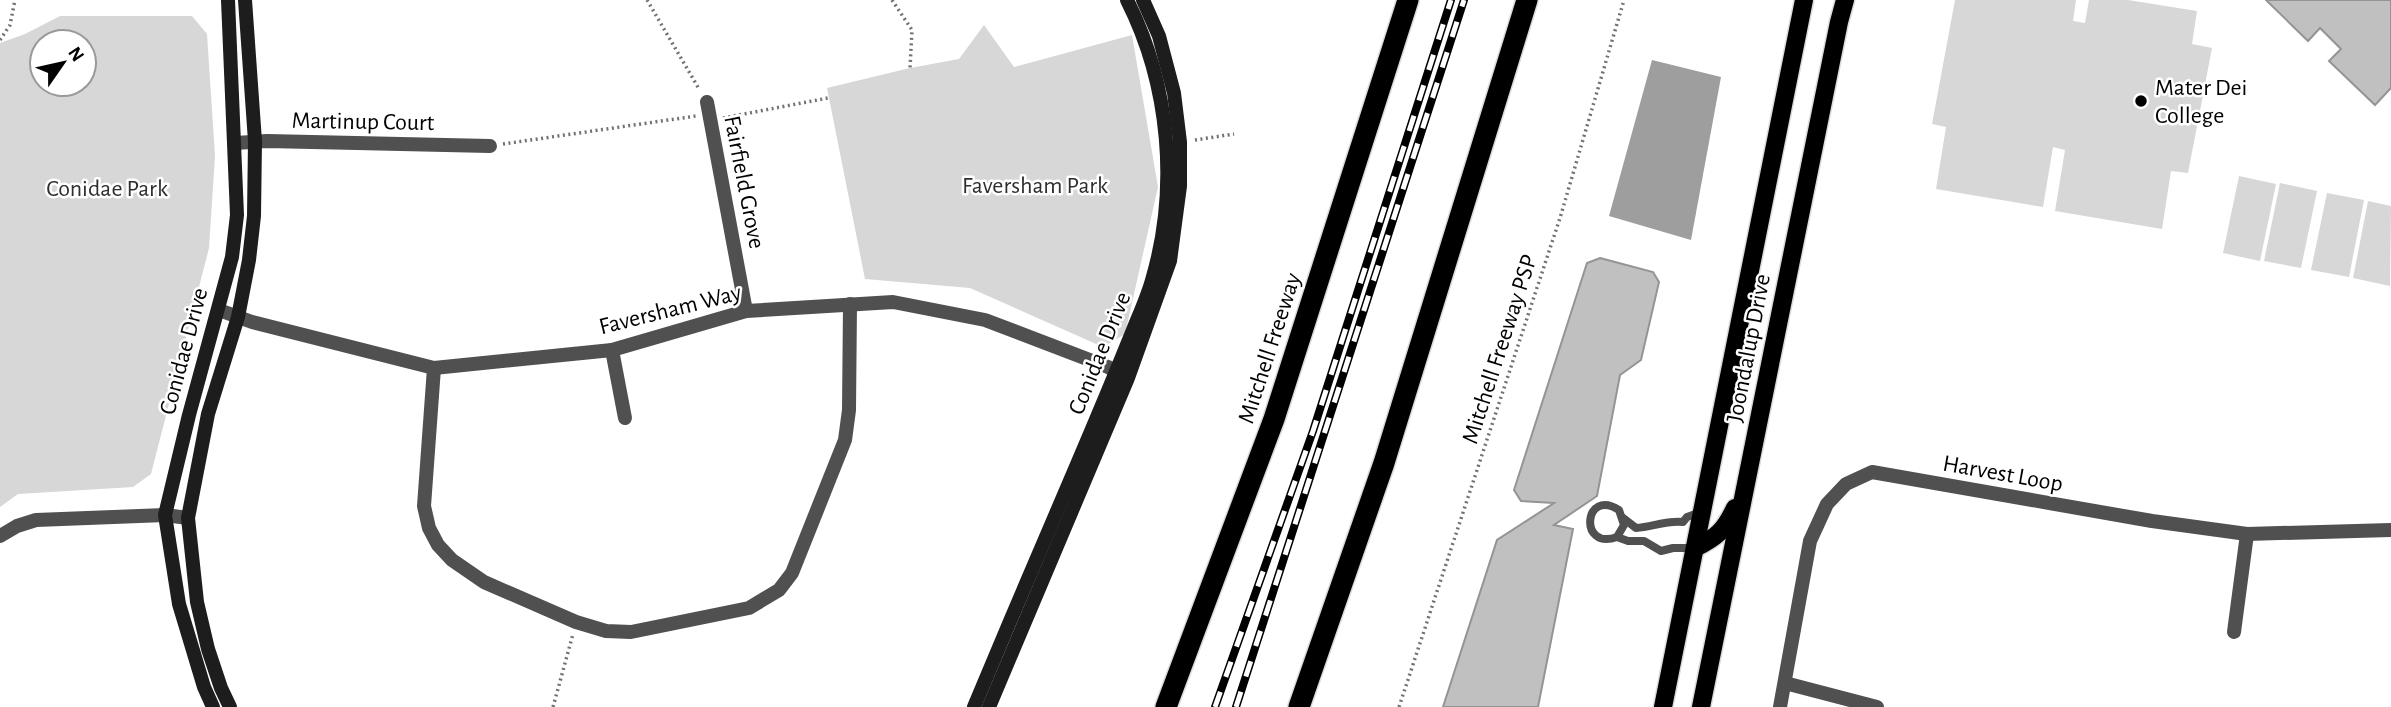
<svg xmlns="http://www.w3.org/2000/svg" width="2391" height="707" font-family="'Alegreya Sans',sans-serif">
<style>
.green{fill:#d7d7d7;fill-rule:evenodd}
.water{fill:#9e9e9e}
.building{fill:#c0c0c0;stroke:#949494;stroke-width:2}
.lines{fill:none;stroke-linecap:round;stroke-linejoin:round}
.primary-casing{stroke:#dbdbdb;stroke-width:21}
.highway-casing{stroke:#dbdbdb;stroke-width:24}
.path{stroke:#727272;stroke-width:3.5;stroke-dasharray:2 3.5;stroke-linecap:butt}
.lane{stroke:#505050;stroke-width:8}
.street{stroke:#505050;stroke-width:14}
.secondary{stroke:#1d1d1d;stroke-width:14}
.primary{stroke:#000;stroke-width:18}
.highway{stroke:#000;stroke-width:21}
.rail-casing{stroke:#000;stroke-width:8}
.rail{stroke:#fff;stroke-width:5;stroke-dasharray:16;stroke-linecap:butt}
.poi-dot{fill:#000;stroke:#fff;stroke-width:2.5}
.labels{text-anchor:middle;stroke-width:5;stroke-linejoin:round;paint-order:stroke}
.poi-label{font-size:24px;fill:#000;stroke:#fff;text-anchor:start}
.street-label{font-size:24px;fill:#000;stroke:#fff}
.park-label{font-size:24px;fill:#2e2e2e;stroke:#fff}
</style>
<rect width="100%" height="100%" fill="#fff"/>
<!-- green -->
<g class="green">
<polygon points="1955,0 2076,0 2073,21 2085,23 2089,0 2128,0 2197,11 2192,44 2212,48 2188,173 2171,171 2162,229 2055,211 2065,150 2053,147 2043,207 1936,189 1946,127 1932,124"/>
<path d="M60,16h132l15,18 8,122 -6,92 -58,226 -18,13 -115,7 -18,13v-464l25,-9zM42,42h42v42h-42z"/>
<polygon points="984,25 1014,67 1132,35 1158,187 1125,334 1103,347 970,288 865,279 827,88 910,68 959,59"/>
<polygon points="2239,176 2276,184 2260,261 2223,253"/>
<polygon points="2280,183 2317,191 2301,268 2264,261"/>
<polygon points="2327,193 2364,200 2349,277 2311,270"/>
<polygon points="2368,201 2391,206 2390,286 2353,278"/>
</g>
<!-- water -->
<polygon class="water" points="1652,60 1721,77 1691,240 1609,216"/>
<!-- building -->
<g class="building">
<polygon points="2266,0 2391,0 2391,88 2375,105 2329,61 2341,49 2320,28 2308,41"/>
<polygon points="1600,258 1653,272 1659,282 1641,360 1620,375 1597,496 1554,525 1573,529 1538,707 1443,707 1497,540 1554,503 1521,501 1514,490 1587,263"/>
</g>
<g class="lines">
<!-- primary casing -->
<g class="primary-casing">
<g id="primary">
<path d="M1695,548c22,-11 29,-17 40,-40"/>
<polyline points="1663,707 1804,0"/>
<polyline points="1701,707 1839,22 1845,0"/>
</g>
</g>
<!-- highway casing -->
<g class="highway-casing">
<g id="highway">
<polyline points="1166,707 1274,419 1408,0"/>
<polyline points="1299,707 1384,463 1527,0"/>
</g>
</g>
<!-- path -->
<g class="path">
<polyline points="647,0 699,89"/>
<polyline points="892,0 912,30 910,68"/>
<polyline points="0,40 10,25 15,0"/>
<polyline points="723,118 828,98"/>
<polyline points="1195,140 1234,134"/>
<polyline points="503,144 696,116"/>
<polyline points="553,707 573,634"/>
<polyline points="1399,707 1560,218 1624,0"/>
</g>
<!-- lane -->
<g class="lane">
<path d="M1623,518l13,10c16,-1 31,-8 47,-6l4,-5 14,-5"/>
<path d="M1617,537l7,-12 -5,-15c-35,-23 -41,41 -2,27l11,4h16l17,10 12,-3h22"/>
</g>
<!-- street -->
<g class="street">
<polyline points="707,102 746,311"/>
<polyline points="235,143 267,141 490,146"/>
<polyline points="219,310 252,322 434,368 612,350 746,311 893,302 985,320 1108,367 1125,376"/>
<polyline points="612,350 625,418"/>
<polyline points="434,368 424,506 429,528 438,545 452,560 484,582 576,622 606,631 631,632 749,608 779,590 792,573 845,440 849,410 850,304"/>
<polyline points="0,536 17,526 36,520 165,515 188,518"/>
<polyline points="2234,632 2247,534"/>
<polyline points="1785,683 1877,707"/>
<polyline points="1780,707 1810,541 1827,504 1846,484 1872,472 2152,521 2247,534 2391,530"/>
</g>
<!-- secondary -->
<g class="secondary">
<polyline points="213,707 204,687 179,604 165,515 189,415 232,257 237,215 228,0"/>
<polyline points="230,707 221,688 208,649 197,602 188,518 208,414 238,317 249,260 254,216 255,141 245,0"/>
<path d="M974,707c34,-82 69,-163 104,-245 18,-42 36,-85 53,-127 7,-18 16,-37 21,-55 27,-91 18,-195 -25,-280"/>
<polyline points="989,707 1128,378 1170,261 1180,186 1180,142 1174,93 1159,36 1143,0"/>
</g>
<!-- primary -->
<use href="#primary" class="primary"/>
<!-- highway -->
<use href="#highway" class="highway"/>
<!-- rail casing -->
<g class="rail-casing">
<g id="rail">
<polyline points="1215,707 1313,431 1451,0"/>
<polyline points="1236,707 1464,0"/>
</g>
</g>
<!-- rail -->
<use href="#rail" class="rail"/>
</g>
<!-- markers -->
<circle class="poi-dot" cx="2141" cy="101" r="7"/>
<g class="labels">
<!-- poi labels -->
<g class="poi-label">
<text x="2155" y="95">Mater Dei<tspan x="2155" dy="28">College</tspan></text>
</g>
<!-- street labels -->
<g class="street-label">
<text transform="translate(363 121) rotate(1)" y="8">Martinup Court</text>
<text transform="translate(745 182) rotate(79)" y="8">Fairfield Grove</text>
<text transform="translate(670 309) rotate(-14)" y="8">Faversham Way</text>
<text transform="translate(1269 348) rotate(-72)" y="8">Mitchell Freeway</text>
<text transform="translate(1748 348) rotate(-79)" y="8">Joondalup Drive</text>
<text transform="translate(1499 349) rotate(-72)" y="8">Mitchell Freeway PSP</text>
<text transform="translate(183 351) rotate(-75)" y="8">Conidae Drive</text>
<text transform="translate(1099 353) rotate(-68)" y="8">Conidae Drive</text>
<text transform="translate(2003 473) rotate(10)" y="8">Harvest Loop</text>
</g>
<!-- park labels -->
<g class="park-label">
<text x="1035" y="193">Faversham Park</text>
<text x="107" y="196">Conidae Park</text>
</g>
</g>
<!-- north arrow -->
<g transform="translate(63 63) rotate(56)"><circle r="33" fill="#ffffff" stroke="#999999" stroke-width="2"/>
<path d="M0-5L12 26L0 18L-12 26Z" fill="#000000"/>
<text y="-10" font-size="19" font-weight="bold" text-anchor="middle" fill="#000000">N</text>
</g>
</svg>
